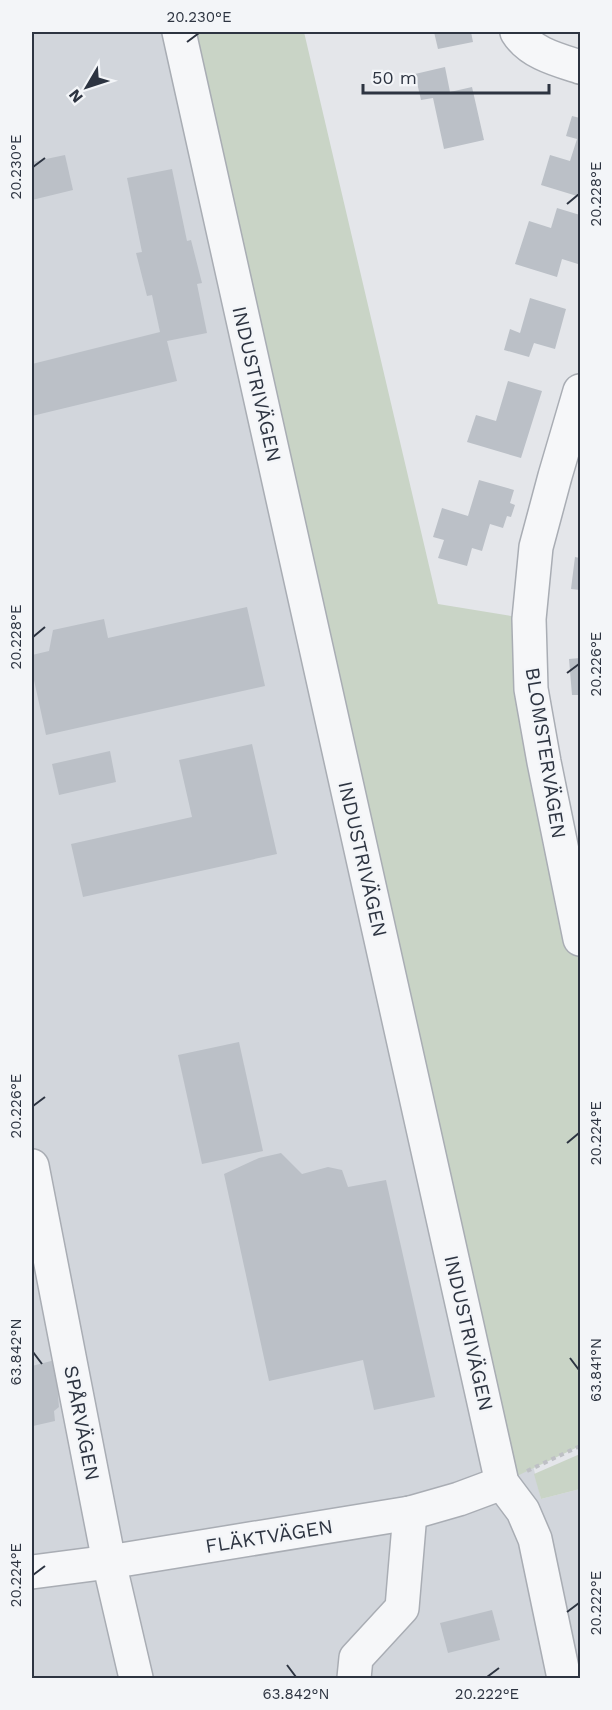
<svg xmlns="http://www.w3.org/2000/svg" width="612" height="1710" font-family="'Work Sans',sans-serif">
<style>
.built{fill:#d2d6dc}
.green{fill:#c9d4c6}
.building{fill:#bbc0c7}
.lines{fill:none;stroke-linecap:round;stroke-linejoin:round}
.minor-casing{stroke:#a9adb4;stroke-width:36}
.path{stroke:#bec0c5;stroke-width:4;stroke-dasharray:4.5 4.5;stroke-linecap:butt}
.minor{stroke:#f6f7f9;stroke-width:33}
.ticks{fill:none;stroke:#2d3441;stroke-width:2}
.labels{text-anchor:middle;stroke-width:4.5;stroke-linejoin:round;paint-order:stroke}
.street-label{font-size:20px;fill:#2d3441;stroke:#f3f5f8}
.neatline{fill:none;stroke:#2d3441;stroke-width:2}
.ticks-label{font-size:15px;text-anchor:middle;fill:#2d3441}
</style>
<rect width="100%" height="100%" fill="#e4e6ea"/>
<!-- built -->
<polygon class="built" points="32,32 195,32 541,1499 580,1489 580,1678 32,1678"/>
<!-- green -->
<g class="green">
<polygon points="179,32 304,32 438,604 529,619 580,939 580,1446 502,1483"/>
<polygon points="580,1454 580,1489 541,1499 534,1474"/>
</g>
<!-- building -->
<g class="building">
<polygon points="434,32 471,32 473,42 438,49"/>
<polygon points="445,67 450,92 472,87 484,140 444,149 433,98 421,100 415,74"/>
<polygon points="572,116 580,118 580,186 577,196 541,185 550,155 570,161 577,139 566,136"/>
<polygon points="65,155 73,190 32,200 32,162"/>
<polygon points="172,169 187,241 191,240 202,283 197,284 207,333 167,341 177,381 32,416 32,364 160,332 152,295 147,296 136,253 142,252 127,178"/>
<polygon points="557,208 580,215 580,256 578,264 562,259 557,277 515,264 529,221 551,228"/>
<polygon points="530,298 566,309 555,349 534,343 529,357 504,350 510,329 520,333"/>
<polygon points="508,381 542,391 521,458 467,442 476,415 496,421"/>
<polygon points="479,480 514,490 510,503 515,505 511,517 507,516 503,528 490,524 482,551 472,548 467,566 438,558 444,540 433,537 442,508 468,516"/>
<polygon points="575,557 580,558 580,590 571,589"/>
<polygon points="247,607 265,686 46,735 32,671 32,655 49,651 53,630 104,619 108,638"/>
<polygon points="580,658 580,695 572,695 569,659"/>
<polygon points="252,744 277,854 83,897 71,844 192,817 179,760"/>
<polygon points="110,751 116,782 59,795 52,764"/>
<polygon points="239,1042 263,1151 202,1164 178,1055"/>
<polygon points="281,1153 302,1174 328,1167 342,1170 348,1187 386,1180 435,1397 374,1410 363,1360 269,1381 224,1174 259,1158"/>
<polygon points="55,1360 59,1407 54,1411 55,1421 33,1426 32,1366"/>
<polygon points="492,1610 500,1640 448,1653 440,1623"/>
</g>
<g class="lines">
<!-- minor casing -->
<g class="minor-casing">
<g id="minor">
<polyline points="179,32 502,1483 523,1511 535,1539 564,1678"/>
<path d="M517,32c13,21 41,28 63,35"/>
<polyline points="580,391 555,476 536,547 529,619 531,689 544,762 580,939"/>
<polyline points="32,1166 109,1562 136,1678"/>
<polyline points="32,1572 109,1562 410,1513 459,1499 502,1483"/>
<polyline points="354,1678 356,1658 402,1608 410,1513"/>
</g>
</g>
<!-- path -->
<polyline class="path" points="527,1471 580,1446"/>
<!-- minor -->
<use href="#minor" class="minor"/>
</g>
<!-- ticks -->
<path class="ticks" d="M187,42l12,-9M33,167l12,-9M567,204l12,-10M33,637l12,-10M567,673l12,-9M33,1106l12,-9M567,1143l12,-10M33,1352l9,12M570,1358l9,12M33,1575l12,-9M567,1612l12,-9M287,1665l9,12M487,1677l12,-9"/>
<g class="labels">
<!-- street labels -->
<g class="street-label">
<text transform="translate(257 384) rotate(77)" y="7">INDUSTRIVÄGEN</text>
<text transform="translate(546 753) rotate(81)" y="7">BLOMSTERVÄGEN</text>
<text transform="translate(363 859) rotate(77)" y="7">INDUSTRIVÄGEN</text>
<text transform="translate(469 1333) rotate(77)" y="7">INDUSTRIVÄGEN</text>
<text transform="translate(82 1423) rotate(79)" y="7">SPÅRVÄGEN</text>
<text transform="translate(269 1536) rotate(-9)" y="7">FLÄKTVÄGEN</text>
</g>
</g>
<!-- border -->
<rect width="612" height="1710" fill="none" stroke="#f3f5f8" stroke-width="66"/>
<!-- north arrow -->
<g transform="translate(87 87) rotate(231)" stroke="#f3f5f8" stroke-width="4.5" paint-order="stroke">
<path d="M0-4.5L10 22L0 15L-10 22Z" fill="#2d3441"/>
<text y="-9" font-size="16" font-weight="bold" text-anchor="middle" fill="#2d3441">N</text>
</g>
<!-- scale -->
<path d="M363 84v9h186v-9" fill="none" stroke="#2d3441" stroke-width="3"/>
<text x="372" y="84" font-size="18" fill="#2d3441" stroke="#f3f5f8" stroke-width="4.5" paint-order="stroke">50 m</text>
<rect x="33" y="33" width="546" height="1644" class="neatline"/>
<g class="ticks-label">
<text x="199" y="22">20.230°E</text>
<text transform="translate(16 167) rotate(-90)" y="5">20.230°E</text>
<text transform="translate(596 194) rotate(-90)" y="5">20.228°E</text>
<text transform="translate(16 637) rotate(-90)" y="5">20.228°E</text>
<text transform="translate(596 664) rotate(-90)" y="5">20.226°E</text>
<text transform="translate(16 1106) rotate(-90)" y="5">20.226°E</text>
<text transform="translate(596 1133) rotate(-90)" y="5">20.224°E</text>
<text transform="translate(16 1352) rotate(-90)" y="5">63.842°N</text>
<text transform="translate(596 1370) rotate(-90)" y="5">63.841°N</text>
<text transform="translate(16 1575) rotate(-90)" y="5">20.224°E</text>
<text transform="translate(596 1603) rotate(-90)" y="5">20.222°E</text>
<text x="296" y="1699">63.842°N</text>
<text x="487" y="1699">20.222°E</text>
</g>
</svg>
